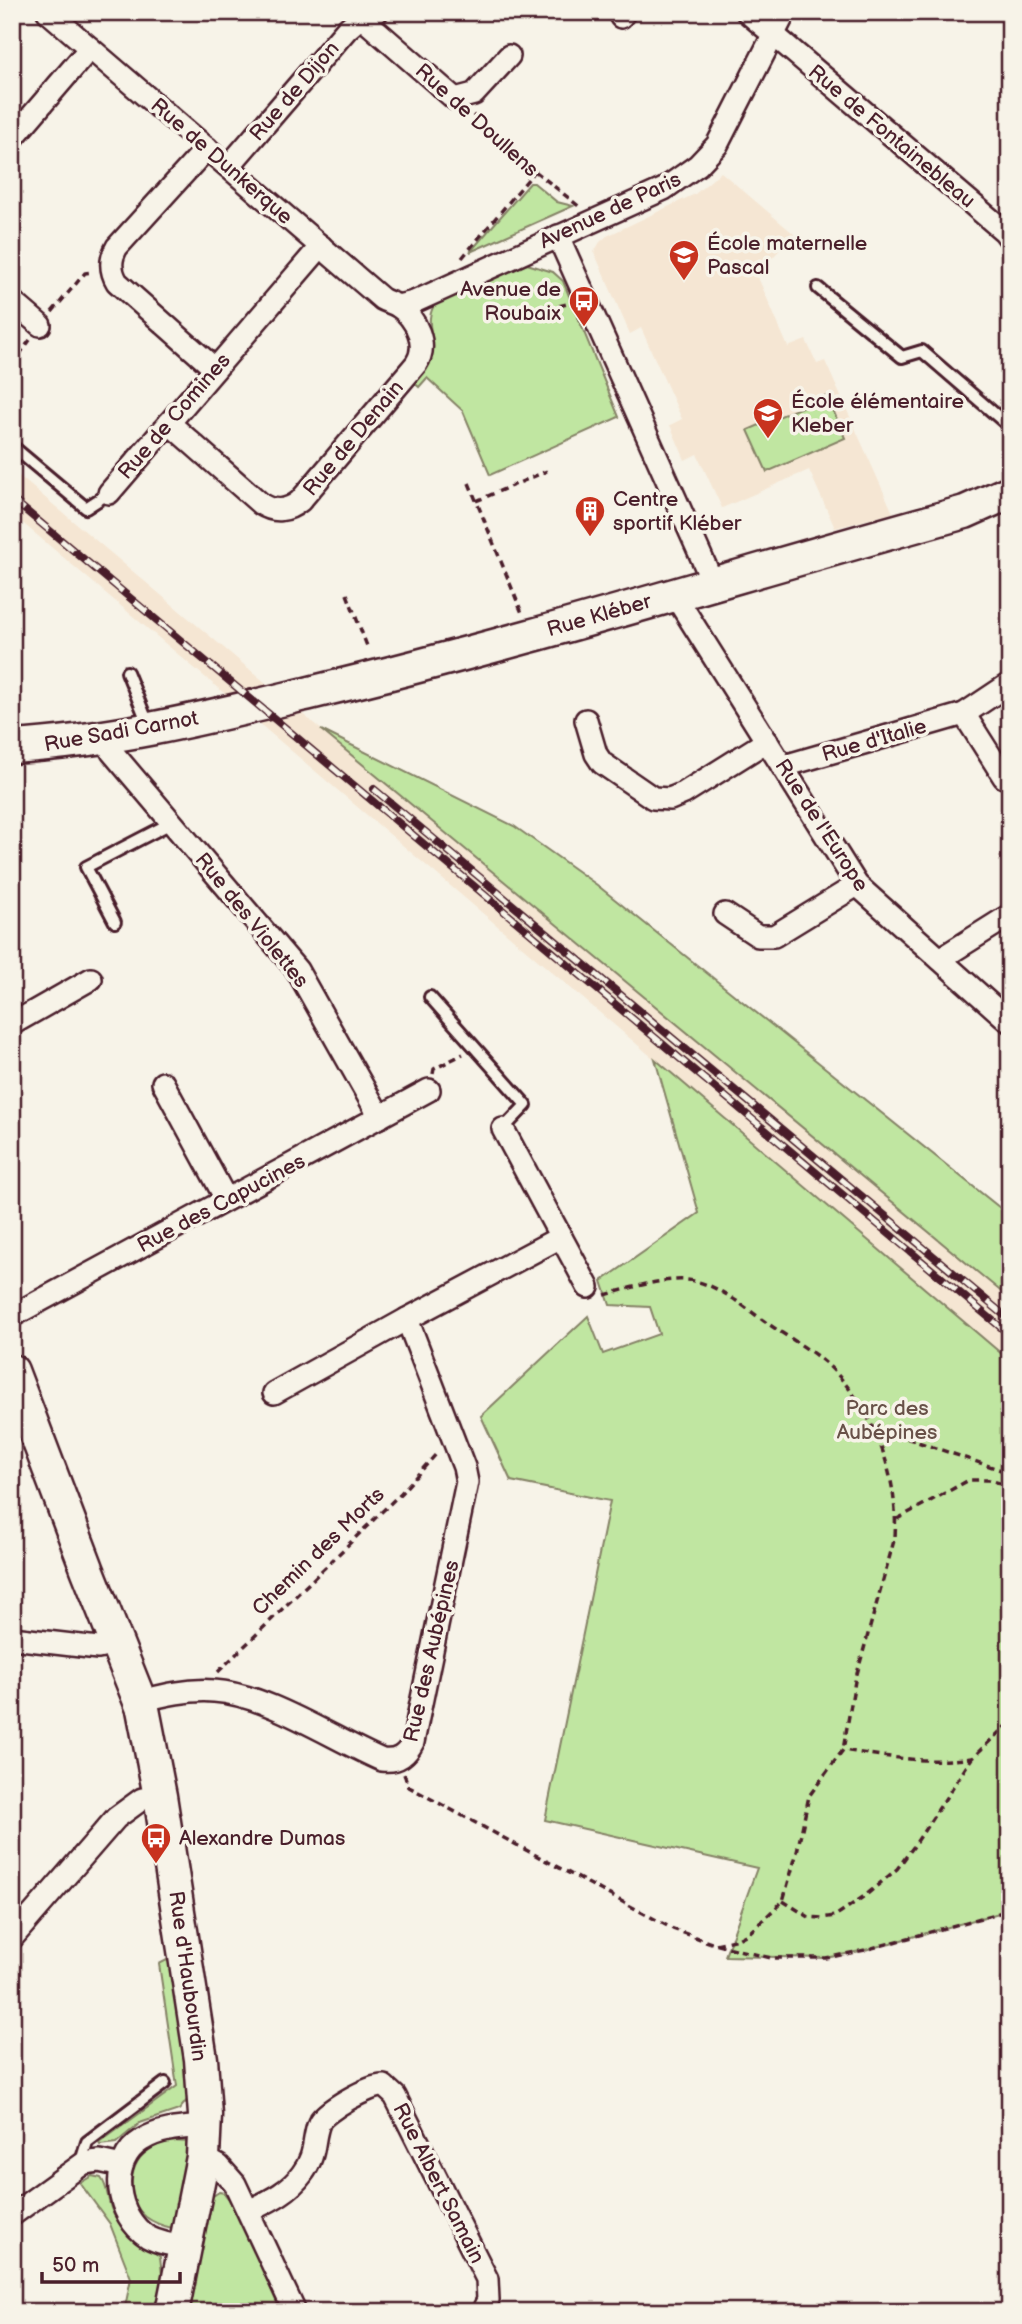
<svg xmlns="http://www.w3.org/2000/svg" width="1022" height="2324" font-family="'Balsamiq Sans',sans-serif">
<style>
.built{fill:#f5e6d3}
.green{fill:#c0e6a1;stroke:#858266;stroke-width:2}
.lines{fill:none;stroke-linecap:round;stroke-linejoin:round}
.lane-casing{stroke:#4a1f2b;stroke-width:16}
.street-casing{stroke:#4a1f2b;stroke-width:26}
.secondary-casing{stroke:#4a1f2b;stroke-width:37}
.path{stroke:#4a1f2b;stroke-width:3.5;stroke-dasharray:7 5;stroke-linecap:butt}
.lane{stroke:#f7f3e8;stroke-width:10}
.street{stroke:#f7f3e8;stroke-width:21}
.secondary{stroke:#f7f3e8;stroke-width:32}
.rail-casing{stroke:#4a1f2b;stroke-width:8}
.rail{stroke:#f7f3e8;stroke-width:5;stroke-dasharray:16;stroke-linecap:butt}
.labels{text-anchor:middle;stroke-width:7;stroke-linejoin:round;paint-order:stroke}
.street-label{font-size:21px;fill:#4a1f2b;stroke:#f7f3e8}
.poi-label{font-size:21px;fill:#4a1f2b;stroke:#f7f3e8;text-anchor:start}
.park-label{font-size:21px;fill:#685148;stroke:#f7f3e8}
</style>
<rect width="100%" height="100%" fill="#f7f3e8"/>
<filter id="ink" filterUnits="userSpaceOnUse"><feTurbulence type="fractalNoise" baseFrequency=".0143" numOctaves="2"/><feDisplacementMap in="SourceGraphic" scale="14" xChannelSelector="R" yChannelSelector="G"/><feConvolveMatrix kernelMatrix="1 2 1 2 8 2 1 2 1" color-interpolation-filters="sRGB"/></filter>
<g filter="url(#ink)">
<!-- built -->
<g class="built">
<polygon points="721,172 794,234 757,275 788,347 806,340 817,364 825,361 893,513 835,528 809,470 722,508 697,454 685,460 670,425 682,419 641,328 630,334 594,252 600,242 607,236 695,194"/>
<polygon points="12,470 273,689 231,699 12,514"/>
<polygon points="300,712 1010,1299 1010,1361 255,720"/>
</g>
<!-- green -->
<g class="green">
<polygon points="530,183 534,183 557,202 573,206 470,252"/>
<path d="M527,264l26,8 10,9 56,136 -129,58 -27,-64 -36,-33 -8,9 -7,-6c7,-8 18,-18 20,-28 3,-20 -9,-31 4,-51z"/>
<polygon points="827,396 845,438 767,472 748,430"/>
<polygon points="321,730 514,826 597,885 1010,1216 1010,1299"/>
<polygon points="655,1059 1010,1361 1010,1910 865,1950 826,1958 725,1956 757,1868 545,1820 610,1501 511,1481 481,1416 588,1316 603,1354 659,1334 650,1307 610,1305 602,1281 699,1213"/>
<polygon points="169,1959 172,1962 190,2089 188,2099 179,2110 140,2123 116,2143 100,2145 99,2143 177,2086 159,1964"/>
<path d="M172,2141l17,1 -17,86c-9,-2 -18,-5 -26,-11 -19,-15 -19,-50 0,-65 7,-7 17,-9 26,-11z"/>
<path d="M92,2176l9,2c8,10 6,25 13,37 11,20 30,27 46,42l2,17 -7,38h-31l7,-34 -21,-54 -30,-41z"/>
<polygon points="219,2192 224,2193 234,2205 281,2312 187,2312 210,2198"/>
</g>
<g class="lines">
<!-- lane casing -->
<g class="lane-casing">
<g id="lane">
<polyline points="818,288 902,357 922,351 1010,427"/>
<polyline points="12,446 86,508 109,493"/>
<polyline points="127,672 149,726"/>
<polyline points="115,922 86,867 171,823"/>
<polyline points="430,997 526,1105 503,1129"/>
<polyline points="80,2165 87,2142 165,2083"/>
</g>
</g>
<!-- street casing -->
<g class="street-casing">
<g id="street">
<path d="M48,12l334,287c5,3 11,4 16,7 18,12 31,39 18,58l-116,137c-12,10 -25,12 -39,3l-92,-81"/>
<polyline points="747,12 1004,231 1010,239"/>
<polyline points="361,17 455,99 474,94 509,56"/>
<polyline points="621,17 625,12"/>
<polyline points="12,139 90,48"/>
<path d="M207,148l-90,99c-7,12 -7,23 0,35l98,87"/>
<polyline points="229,166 347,29 361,17 377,12"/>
<polyline points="558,236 713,583"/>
<polyline points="12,301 40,325"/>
<polyline points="398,306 414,302 664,189 698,165 717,145 785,12"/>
<polyline points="109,493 321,246"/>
<polyline points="674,594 857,885 1010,1022"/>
<polyline points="964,714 1004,777"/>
<polyline points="586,720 596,754 602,763 653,798 670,799 684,793 767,741"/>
<polyline points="105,737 112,752 297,970 380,1117"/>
<polyline points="784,766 964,714 1009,684"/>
<polyline points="725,914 758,936 774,936 857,885"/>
<polyline points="940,959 1010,915"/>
<polyline points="12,1024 91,979"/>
<polyline points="163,1083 226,1199"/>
<polyline points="561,1237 588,1287"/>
<polyline points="12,1316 429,1090"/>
<polyline points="274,1393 407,1319"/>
<polyline points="12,1638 98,1648 118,1644"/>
<path d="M140,1701c24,-6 49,-12 74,-10 52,3 119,48 168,69 15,2 24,-4 31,-18l54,-260 -3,-15 -57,-148 154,-82 -58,-108"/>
<polyline points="12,1938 116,1818 142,1799 160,1796"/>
<polyline points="203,2157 219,2166 235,2184 295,2312"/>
<path d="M249,2211c20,-10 40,-19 53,-37 15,-20 10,-33 17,-51 5,-12 52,-39 65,-37l11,10 92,183 1,21 -6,12"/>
<polyline points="12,2215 84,2163 99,2161 122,2166"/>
<path d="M185,2247c-13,-2 -26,-4 -37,-10 -32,-20 -41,-76 -6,-97 19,-12 42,-12 63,-14"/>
</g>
</g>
<!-- secondary casing -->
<g class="secondary-casing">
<g id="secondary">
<path d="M12,747c104,-6 205,-32 306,-56 218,-52 432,-120 647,-179l45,-20"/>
<polyline points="12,1371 88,1571 143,1709 160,1796 201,2059 205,2115 203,2157 172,2312"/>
</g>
</g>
<!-- path -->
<g class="path">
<polyline points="473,115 535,171 581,208"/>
<polyline points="462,258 535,171"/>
<polyline points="52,312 85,273 93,272"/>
<polyline points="524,314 567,304"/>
<polyline points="12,365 30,340"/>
<polyline points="469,483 522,613"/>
<polyline points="476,501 547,471"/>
<polyline points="347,594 367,646"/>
<polyline points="433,1074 434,1069 463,1054"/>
<path d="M605,1295c25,-7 63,-19 89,-14 26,5 49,25 70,40 20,14 48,29 66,46 44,43 69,109 65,170l-40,144 -12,69"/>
<polyline points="873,1427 1010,1473"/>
<polyline points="897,1519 969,1480 989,1480 1010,1486"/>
<polyline points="218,1672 401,1493 438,1452"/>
<polyline points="404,1774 409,1787 673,1929 714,1944 771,1958 826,1958 865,1950 1010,1910"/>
<polyline points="783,1901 809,1917 822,1918 835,1916 866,1895 897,1869 914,1846 972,1758 1010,1722"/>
<path d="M716,1944l22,-5 11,-6 34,-32 14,-49 12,-56 34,-46c44,7 85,14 129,8"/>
</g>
<!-- lane -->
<use href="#lane" class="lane"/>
<!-- street -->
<use href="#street" class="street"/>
<!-- secondary -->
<use href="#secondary" class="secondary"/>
<!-- rail casing -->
<g class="rail-casing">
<g id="rail">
<polyline points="12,499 1010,1335"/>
<polyline points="374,789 1010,1320"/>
</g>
</g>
<!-- rail -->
<use href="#rail" class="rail"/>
</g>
</g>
<!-- icons -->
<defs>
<g id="school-pin" transform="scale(1.575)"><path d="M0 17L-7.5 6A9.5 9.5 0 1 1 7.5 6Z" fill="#c8321e" stroke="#f7f3e8"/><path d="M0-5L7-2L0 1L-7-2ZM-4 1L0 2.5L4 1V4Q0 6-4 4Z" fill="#fff"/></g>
<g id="bus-pin" transform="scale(1.575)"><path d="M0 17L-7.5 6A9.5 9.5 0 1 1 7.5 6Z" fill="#c8321e" stroke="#f7f3e8"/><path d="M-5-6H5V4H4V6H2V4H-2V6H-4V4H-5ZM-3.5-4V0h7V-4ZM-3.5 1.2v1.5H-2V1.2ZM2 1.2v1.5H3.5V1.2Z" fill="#fff"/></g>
<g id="building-pin" transform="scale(1.575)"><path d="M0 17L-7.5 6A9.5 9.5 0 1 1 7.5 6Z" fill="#c8321e" stroke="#f7f3e8"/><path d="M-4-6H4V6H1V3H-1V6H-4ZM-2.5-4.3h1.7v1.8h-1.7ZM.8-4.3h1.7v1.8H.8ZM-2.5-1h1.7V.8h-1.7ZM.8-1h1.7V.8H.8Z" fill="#fff"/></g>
</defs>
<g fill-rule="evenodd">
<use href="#school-pin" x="684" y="255"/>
<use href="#bus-pin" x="584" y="301"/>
<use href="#school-pin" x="768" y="413"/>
<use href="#building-pin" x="590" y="511"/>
<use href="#bus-pin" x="156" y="1838"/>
</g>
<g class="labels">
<!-- street labels -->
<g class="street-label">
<text transform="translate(294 91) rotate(-49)" y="7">Rue de Dijon</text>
<text transform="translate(477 120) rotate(42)" y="7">Rue de Doullens</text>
<text transform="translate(892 136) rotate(40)" y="7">Rue de Fontainebleau</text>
<text transform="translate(222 161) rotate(41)" y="7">Rue de Dunkerque</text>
<text transform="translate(610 210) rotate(-25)" y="7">Avenue de Paris</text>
<text transform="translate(174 416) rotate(-49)" y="7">Rue de Comines</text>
<text transform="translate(353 438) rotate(-50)" y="7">Rue de Denain</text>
<text transform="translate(599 615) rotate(-16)" y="7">Rue Kléber</text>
<text transform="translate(121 731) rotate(-10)" y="7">Rue Sadi Carnot</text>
<text transform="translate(874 740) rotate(-16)" y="7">Rue d'Italie</text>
<text transform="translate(822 825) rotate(57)" y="7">Rue de l'Europe</text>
<text transform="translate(252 920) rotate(51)" y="7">Rue des Violettes</text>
<text transform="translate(221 1203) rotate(-28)" y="7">Rue des Capucines</text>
<text transform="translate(318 1551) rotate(-44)" y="7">Chemin des Morts</text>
<text transform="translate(431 1651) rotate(-77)" y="7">Rue des Aubépines</text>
<text transform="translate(188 1976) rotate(82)" y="7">Rue d'Haubourdin</text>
<text transform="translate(439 2183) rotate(63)" y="7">Rue Albert Samain</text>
</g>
<!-- poi labels -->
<g class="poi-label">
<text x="707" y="250">École maternelle<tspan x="707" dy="24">Pascal</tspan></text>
<text x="561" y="296" text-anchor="end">Avenue de<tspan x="561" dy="24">Roubaix</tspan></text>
<text x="791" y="408">École élémentaire<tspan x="791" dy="24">Kleber</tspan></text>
<text x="613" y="506">Centre<tspan x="613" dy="24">sportif Kléber</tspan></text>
<text x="179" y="1845">Alexandre Dumas</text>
</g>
<!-- park labels -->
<g class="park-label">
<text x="887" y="1415">Parc des<tspan x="887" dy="24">Aubépines</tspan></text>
</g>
</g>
<!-- margin -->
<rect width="1022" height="2324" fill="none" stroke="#f7f3e8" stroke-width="42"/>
<rect x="21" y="21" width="980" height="2282" fill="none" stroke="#4a1f2b" stroke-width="2.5" filter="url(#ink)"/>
<!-- scale -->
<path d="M42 2272v10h138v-10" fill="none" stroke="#4a1f2b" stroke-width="3.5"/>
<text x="52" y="2272" font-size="21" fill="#4a1f2b" stroke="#f7f3e8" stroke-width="5" paint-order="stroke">50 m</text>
</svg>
